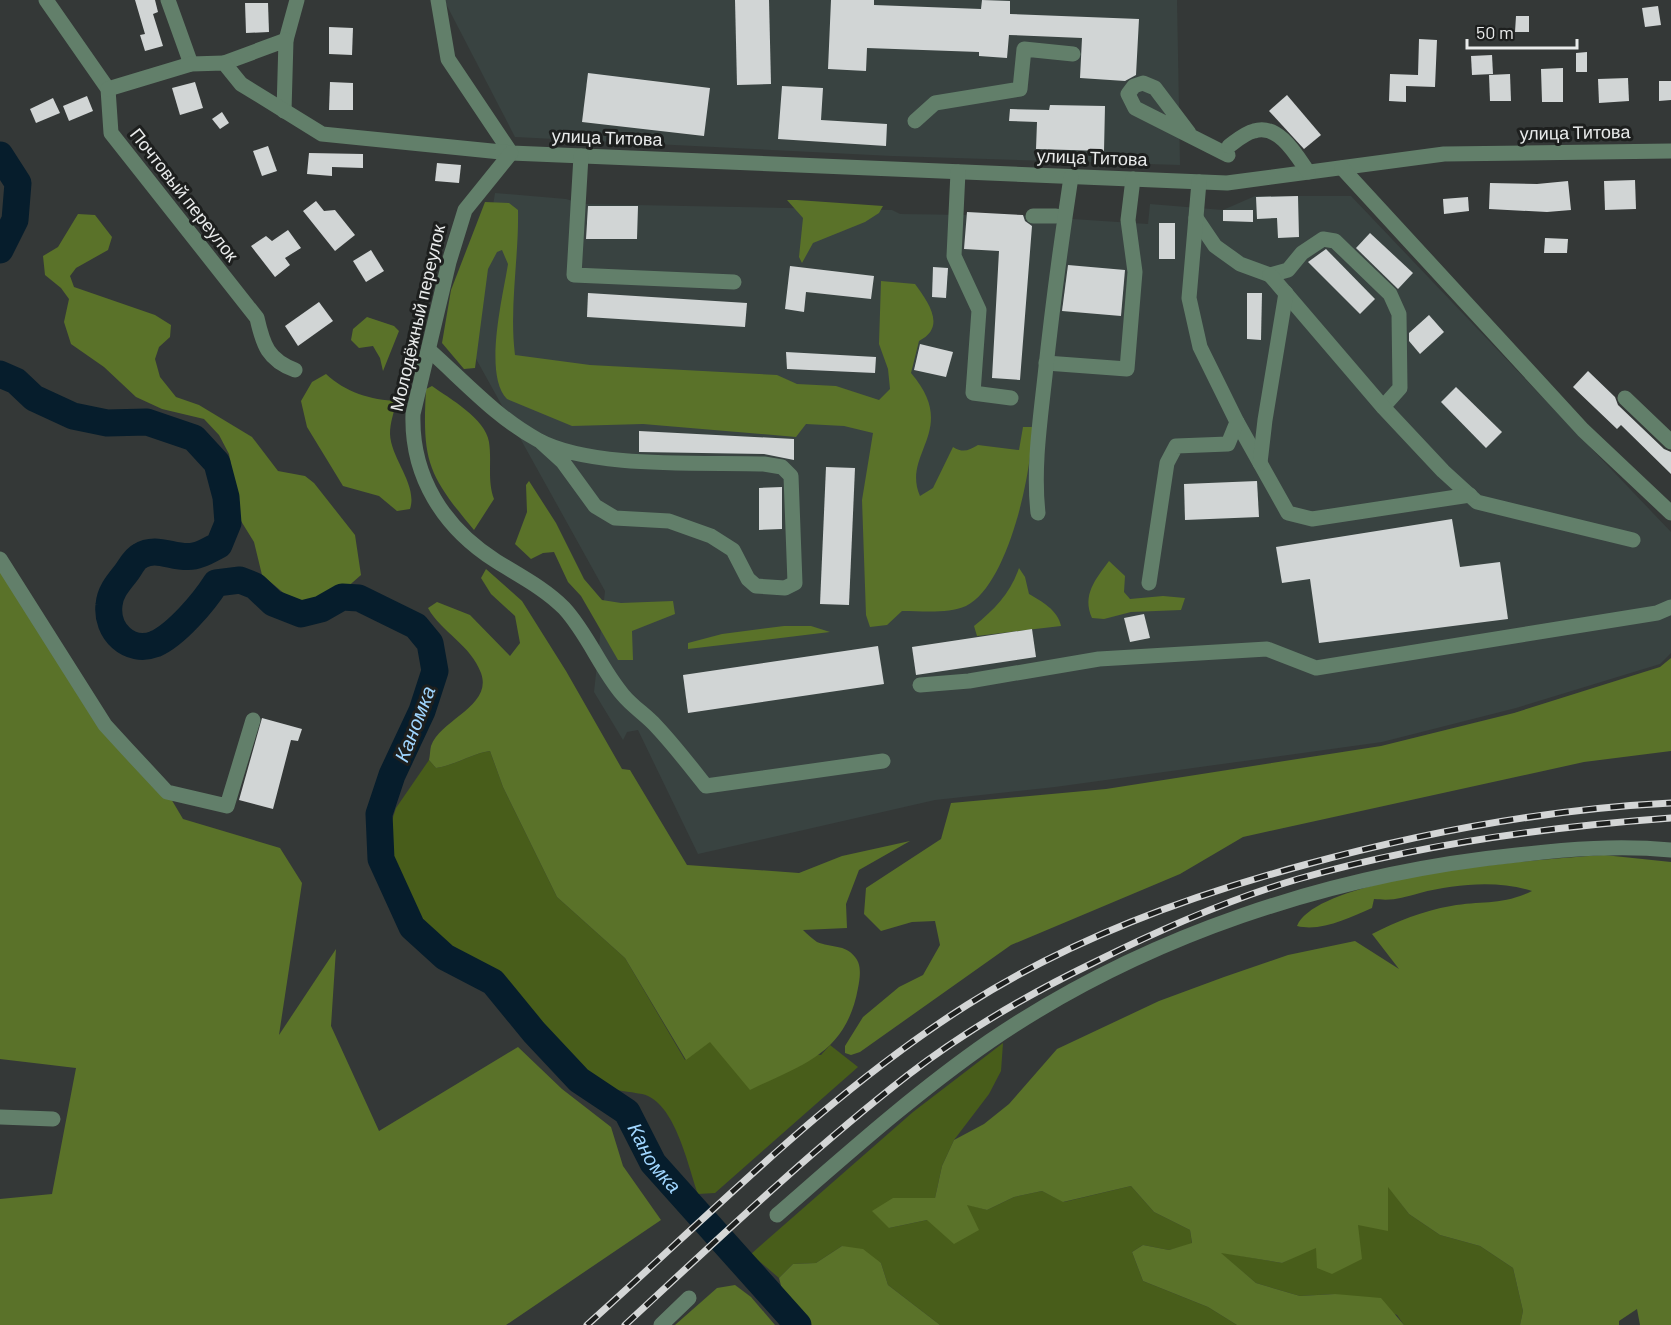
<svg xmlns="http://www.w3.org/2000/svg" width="1671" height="1325" font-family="Barlow,sans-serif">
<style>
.built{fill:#394341}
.green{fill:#485d1a}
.forest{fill:#5a7229}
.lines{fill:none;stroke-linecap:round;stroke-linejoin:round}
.river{stroke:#061d2c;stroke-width:27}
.building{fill:#d1d5d5}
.minor{stroke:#627f6a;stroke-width:15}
.rail-casing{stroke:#d4d6d6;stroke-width:7}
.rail{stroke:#1d1f1e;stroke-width:4.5;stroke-dasharray:14;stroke-linecap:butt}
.labels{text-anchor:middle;stroke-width:6;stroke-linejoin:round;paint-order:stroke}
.street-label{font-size:18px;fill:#e9ebeb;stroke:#1d1f1e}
.water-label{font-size:20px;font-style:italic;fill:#a0d6ff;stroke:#1d1f1e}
</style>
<rect width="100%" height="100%" fill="#343837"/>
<!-- built -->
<g class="built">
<polygon points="444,0 1177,0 1180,165 892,156 515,137"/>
<polygon points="495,193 566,199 583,204 892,210 900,214 966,215 967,212 1148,224 1150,204 1223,210 1255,196 1351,196 1671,532 1671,653 1660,664 1516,708 1382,742 1055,787 935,800 698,854 638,730 627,732 623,740 594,692 605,591 470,348"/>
</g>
<!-- green -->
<g class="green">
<path d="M490,751l13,36 54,110 68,61 60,102 25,-19 111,14 9,-10 28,22 -143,126 -17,1c-10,-28 -23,-93 -56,-100 -28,-5 -45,-4 -68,-25 -31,-28 -57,-64 -85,-96l-9,-7 -38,-14 -33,-44 -15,-32 -8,-37 10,-31 33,-48 7,8c20,-3 34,-14 54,-17z"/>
<polygon points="1003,1043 1001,1071 989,1094 954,1140 942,1166 935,1198 893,1198 889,1228 927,1220 966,1204 987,1210 1014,1197 1042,1191 1064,1202 1131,1186 1154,1212 1190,1230 1192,1244 1169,1250 1143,1245 1132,1252 1143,1281 1208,1307 1237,1325 940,1325 888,1285 881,1263 842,1246 816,1263 793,1264 779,1278 751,1254 913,1112"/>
<polygon points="1388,1186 1409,1214 1440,1235 1480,1246 1513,1268 1523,1311 1520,1325 1404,1325 1397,1315 1335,1294 1300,1296 1256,1283 1219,1252 1282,1263 1358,1225"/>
</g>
<!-- forest -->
<g class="forest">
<polygon points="787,200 797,200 883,206 879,213 865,222 813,243 802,263 799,257 803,218"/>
<path d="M485,202l24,1 9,7c1,48 -9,97 -3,145l75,10 187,10 20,9 39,2 43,14 11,-11 -2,-20 -9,-25 2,-63 34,3c13,18 32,43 4,57l-8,32c49,57 -10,80 9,123l13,-8 20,-41c10,6 15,4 25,-2l41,5 4,-23h9c1,43 -24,159 -66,179 -18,8 -44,5 -64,5l-15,14 -17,2 -4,-12 -4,-115 11,-67 -29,-7 -38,-2 -10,13 -153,-13 -71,2 -65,-27c-24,-24 -4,-103 1,-135l-6,-14 -5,2 -9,17 -13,99 -11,1 -22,-26 9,-53z"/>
<polygon points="78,214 95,215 112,237 108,250 76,268 70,276 74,287 155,315 171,325 170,337 159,347 155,359 160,377 176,397 199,405 252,437 278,471 305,476 314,483 355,535 361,575 328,604 298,605 262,575 254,542 241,521 229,454 219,435 204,419 162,409 136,397 104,367 71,344 64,322 69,299 61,288 45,275 43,256 58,247"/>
<polygon points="367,317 394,326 399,331 383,371 380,358 373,346 359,348 351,340 353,329"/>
<path d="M326,374c19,18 45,26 71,27 -3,10 -7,22 -7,33 1,25 28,51 20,75l-13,2 -18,-15 -36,-10 -36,-59 -6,-26 11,-19z"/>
<path d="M432,386c18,13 53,32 57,56 3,20 -2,38 5,57l-20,31c-46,-55 -52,-69 -48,-141z"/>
<polygon points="529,481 556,523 584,579 602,600 621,603 673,601 675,614 632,631 633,660 618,660 581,596 568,582 554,552 543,553 531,559 515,544 527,512 526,485"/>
<path d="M1109,561l16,15 -1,16 6,7 33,-3 22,2 -4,12 -50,2 -27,7 -12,-1c-10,-23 3,-38 17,-57z"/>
<polygon points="0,564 105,725 167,792 183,819 280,848 302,883 279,1035 336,949 331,1026 379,1131 518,1047 562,1089 611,1127 623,1166 661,1220 506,1325 0,1325 0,1199 52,1194 76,1068 0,1059"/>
<path d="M1019,568l6,9 4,17c12,7 29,16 32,32l-84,10 -3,-10c21,-17 36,-32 45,-58z"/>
<path d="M486,569l36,32 44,70 56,98 8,1 57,95 112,8 43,-17 68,-15 -51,29 -13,34 1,24 -44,2c4,4 10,9 14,12 14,6 28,2 38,15 7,8 5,21 3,31 -12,66 -55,76 -108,102l-40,-48 -24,18 -61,-102 -68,-61 -54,-110 -13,-36c-20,3 -34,14 -54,17l-7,-8c1,-4 1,-10 2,-14 10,-27 62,-40 50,-73 -10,-28 -40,-41 -53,-65l9,-6 33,13 40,41 10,-13 -5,-27 -24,-22 -10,-16z"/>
<polygon points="784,626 811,626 830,632 688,649 688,643 722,634"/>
<polygon points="1671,658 1671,751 1584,762 1243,837 1180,874 1011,945 860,1052 851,1055 845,1053 845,1046 863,1017 899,987 923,975 940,945 935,921 912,922 881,931 864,914 866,888 941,839 951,803 1106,789 1381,746 1514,713 1660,667"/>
<path d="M1604,855l67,7v463h-31l-3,-16 -18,12v4h-99l3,-14 -10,-43 -33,-22 -40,-11 -31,-21 -21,-27v44l-30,-6 4,34 -30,15 -15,-6 -1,-20 -34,15 -61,-10 35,30 44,13 35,-2 46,4 23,27h-167l-29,-18 -65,-26 -11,-29 11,-7 26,5 23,-7 -2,-13 -36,-18 -23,-26 -68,16 -21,-11 -28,6 -27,13 -20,-5 12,25 -25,14 -27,-24 -38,8 -17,-17 21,-13h42l7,-32 12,-26 30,-16 25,-20 48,-55 102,-48 65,-24 64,-22 67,-14 44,28 -27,-35c26,-13 50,-23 79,-28 31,-6 50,0 81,-15 -33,-11 -78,-7 -112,2 -19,5 -26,8 -46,6l-2,9c-23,10 -51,24 -75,18 23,-52 250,-67 307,-71z"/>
<polygon points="842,1246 863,1249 881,1263 888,1285 940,1325 802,1325 784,1297 779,1278 793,1264 816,1263"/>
<polygon points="735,1285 751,1297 775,1325 675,1325 717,1288"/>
</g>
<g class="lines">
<!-- river -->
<g class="river">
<polyline points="0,155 18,183 15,220 0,250"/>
<path id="s1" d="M0,374l16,7 18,17 39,18 34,7 40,-1 47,16 23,25 9,34 2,26 -9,22c-8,4 -17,10 -25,11 -19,4 -37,-11 -54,0 -6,3 -10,12 -14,17 -8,10 -16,19 -17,32 -3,26 20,49 46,39 21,-9 49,-42 61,-61l24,-3 15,6 18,17 28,11 20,-5 21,-12 17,1 57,28 14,17 5,28 -13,40 -30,64 -13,39 2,45 31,68 33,30 48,25 41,50 45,48 48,32 26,51 145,162"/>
</g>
</g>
<!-- building -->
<g class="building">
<polygon points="135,0 155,0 158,12 153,14 163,46 145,51 140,35 145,34"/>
<polygon points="735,0 769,0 771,84 737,85"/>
<polygon points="831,0 874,0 874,5 981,9 982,0 1010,1 1010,14 1139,19 1136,75 1125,81 1080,78 1082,38 1009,35 1007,58 979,56 979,52 867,48 866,71 828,69"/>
<polygon points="245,3 268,3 269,32 246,33"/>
<polygon points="1658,6 1661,25 1645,27 1642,8"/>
<polygon points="1516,16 1529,16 1529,32 1515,32"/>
<polygon points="329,27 353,28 352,55 329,54"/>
<polygon points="1419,39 1437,40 1435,87 1406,86 1406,102 1389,101 1390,74 1418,75"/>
<polygon points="1587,52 1587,72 1576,72 1576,53"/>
<polygon points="1492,55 1493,74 1472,75 1471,56"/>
<polygon points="1563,68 1563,102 1542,102 1541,69"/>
<polygon points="588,73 710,88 704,136 582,122"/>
<polygon points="1510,74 1511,101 1490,101 1489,75"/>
<polygon points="1628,78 1629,101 1599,103 1598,79"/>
<polygon points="1659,81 1671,81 1671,100 1659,101"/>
<polygon points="195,82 203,108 180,115 172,88"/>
<polygon points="330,82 353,83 353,110 329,110"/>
<polygon points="782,86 823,88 821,120 887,124 886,146 778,139"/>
<polygon points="1287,95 1321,135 1304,149 1269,111"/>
<polygon points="87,96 93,111 69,121 63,106"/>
<polygon points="53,98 60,113 36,123 30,109"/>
<polygon points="1050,105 1105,106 1104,151 1036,149 1037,122 1009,121 1010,109 1049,110"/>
<polygon points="222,112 229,123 220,129 212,119"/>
<polygon points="268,146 277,171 262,176 253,151"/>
<polygon points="309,153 363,154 363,168 332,167 332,176 307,174"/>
<polygon points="437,163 461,165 459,183 435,181"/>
<polygon points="1635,180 1636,209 1605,210 1604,181"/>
<polygon points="1568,181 1571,210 1547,212 1489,209 1490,183 1537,184"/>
<polygon points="1298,196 1299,237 1278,238 1277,218 1257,219 1256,197"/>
<polygon points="1468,197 1469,211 1444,214 1443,199"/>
<polygon points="316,201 324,211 335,210 355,235 335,251 303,211"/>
<polygon points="588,206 638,206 637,239 586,239"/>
<polygon points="1223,210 1253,210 1253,222 1223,221"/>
<polygon points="967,212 1023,215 1025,221 1032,226 1020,380 992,378 999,251 964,249"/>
<rect x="1159" y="223" width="16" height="36"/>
<polygon points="288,230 301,248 285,258 290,265 275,277 251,246 266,236 272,241"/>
<polygon points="1370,233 1413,273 1398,289 1356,248"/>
<polygon points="1545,238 1568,239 1567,253 1544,253"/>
<polygon points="1326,249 1375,299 1360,314 1308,262"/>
<polygon points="371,250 384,271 366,282 353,261"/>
<polygon points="1068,265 1125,270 1121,316 1062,311"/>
<polygon points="790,266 874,276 871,299 806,292 804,312 785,309"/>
<polygon points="933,267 948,268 946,298 932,297"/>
<polygon points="588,293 747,303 745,327 587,317"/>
<polygon points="1247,293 1262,293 1261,340 1247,339"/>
<polygon points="319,302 333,321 298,346 285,326"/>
<polygon points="1429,315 1444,332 1420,354 1409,341 1409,333"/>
<polygon points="920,344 953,352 946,377 914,370"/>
<polygon points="786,352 876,357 875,373 787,369"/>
<polygon points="1588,371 1615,397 1618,405 1664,449 1671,452 1671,474 1621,425 1617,429 1573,387"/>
<polygon points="1456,387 1502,432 1486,448 1441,402"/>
<polygon points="639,431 794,439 794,460 764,454 639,452"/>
<polygon points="826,467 855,468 849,605 820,604"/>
<polygon points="1257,481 1259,517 1185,520 1184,484"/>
<polygon points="782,487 782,529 759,530 759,488"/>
<polygon points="1452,519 1460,567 1500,562 1508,619 1319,643 1310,579 1282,583 1276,547"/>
<polygon points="1144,614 1150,638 1130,642 1124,618"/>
<polygon points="1032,629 1036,657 916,675 912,647"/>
<polygon points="878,646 884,684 688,713 683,675"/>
<polygon points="262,718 302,729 298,741 291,740 273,809 239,800"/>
</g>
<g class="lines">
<!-- minor -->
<g class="minor">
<path d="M46,0l62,89 3,44 146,185c6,27 11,42 38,52"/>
<polyline points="168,0 191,64"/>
<polyline points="438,0 448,59 511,153"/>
<polyline points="286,40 297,0"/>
<polyline points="224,63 286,40 284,111"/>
<polyline points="108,89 191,64 224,63 241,84 322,134 511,153 1227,183 1444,154 1671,151"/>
<polyline points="915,121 935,103 1020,89 1024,49 1073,54"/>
<polyline points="1189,133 1155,88 1143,83 1134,86 1128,94 1135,108 1228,155"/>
<path d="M1229,146c7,-5 16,-13 25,-15 25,-8 43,25 54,41"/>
<path d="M511,153l-46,57 -16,52 -36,152c-2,63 31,114 83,147 24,15 48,27 68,47 24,26 36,60 59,87 10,12 23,20 33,31 18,19 34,40 50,60l177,-25"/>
<polyline points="581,156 574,275 734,282"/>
<polyline points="1342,168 1583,430 1671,513"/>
<polyline points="958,172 954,256 979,310 973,393 1011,398"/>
<polyline points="1033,216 1056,216"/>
<polyline points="1196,218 1215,246 1240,264 1270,275 1288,270 1302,253 1323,239 1335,241 1390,294 1399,314 1400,388 1383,407"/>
<polyline points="1270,275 1383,407 1443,471 1477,502 1633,540"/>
<path d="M429,350c35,31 68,68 109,90 53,29 164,22 226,24l18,3 9,9 4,107 -10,5 -29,-2 -8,-7 -15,-29 -22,-14 -42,-15 -54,-3 -20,-12 -32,-44 -23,-21"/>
<polyline points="1046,363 1127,369 1135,272 1128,220 1133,179"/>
<polyline points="1625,398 1671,442"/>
<polyline points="1237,422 1288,513 1312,519 1470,495"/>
<polyline points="1260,463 1265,420 1286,293"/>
<path d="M1038,513c-5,-45 2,-91 7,-137 7,-67 16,-133 26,-199"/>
<polyline points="0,559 105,725 127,749 167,792 227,806 253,720"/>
<polyline points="1149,583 1167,463 1176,446 1228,444 1237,422 1200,347 1189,298 1199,182"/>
<polyline points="920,685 969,681 1099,659 1267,649 1316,668 1657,613 1671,607"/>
<polyline points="0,1117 53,1119"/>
<path d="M777,1215c69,-60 138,-122 213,-174 154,-105 341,-167 527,-186 51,-6 102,-10 154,-5"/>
<polyline points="661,1325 689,1298"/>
</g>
<!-- rail casing -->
<g class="rail-casing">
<g id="rail">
<path d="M587,1325c123,-110 240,-231 380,-320 104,-66 219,-108 337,-140 121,-33 242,-56 367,-62"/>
<path d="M625,1325c92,-85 184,-173 283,-250 57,-44 121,-81 185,-112 66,-33 134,-63 205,-84 122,-35 247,-52 373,-61"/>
</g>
</g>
<!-- rail -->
<use href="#rail" class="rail"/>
</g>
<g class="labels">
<!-- street labels -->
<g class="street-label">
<text transform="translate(1575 133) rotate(-1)" y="6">улица Титова</text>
<text transform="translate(607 138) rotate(2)" y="6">улица Титова</text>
<text transform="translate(1092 158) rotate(2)" y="6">улица Титова</text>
<text transform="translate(184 195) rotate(52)" y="6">Почтовый переулок</text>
<text transform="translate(418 318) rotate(-77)" y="6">Молодёжный переулок</text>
</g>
<!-- water labels -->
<g class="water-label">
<text transform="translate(415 724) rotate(-69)" y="7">Каномка</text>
<text dy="7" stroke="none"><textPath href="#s1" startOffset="1515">Каномка</textPath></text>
</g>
</g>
<!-- scale -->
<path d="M1467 39v9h110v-9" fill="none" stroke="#e9ebeb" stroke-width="3"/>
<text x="1476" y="39" font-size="18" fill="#e9ebeb" stroke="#1d1f1e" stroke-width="4.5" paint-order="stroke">50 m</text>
</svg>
